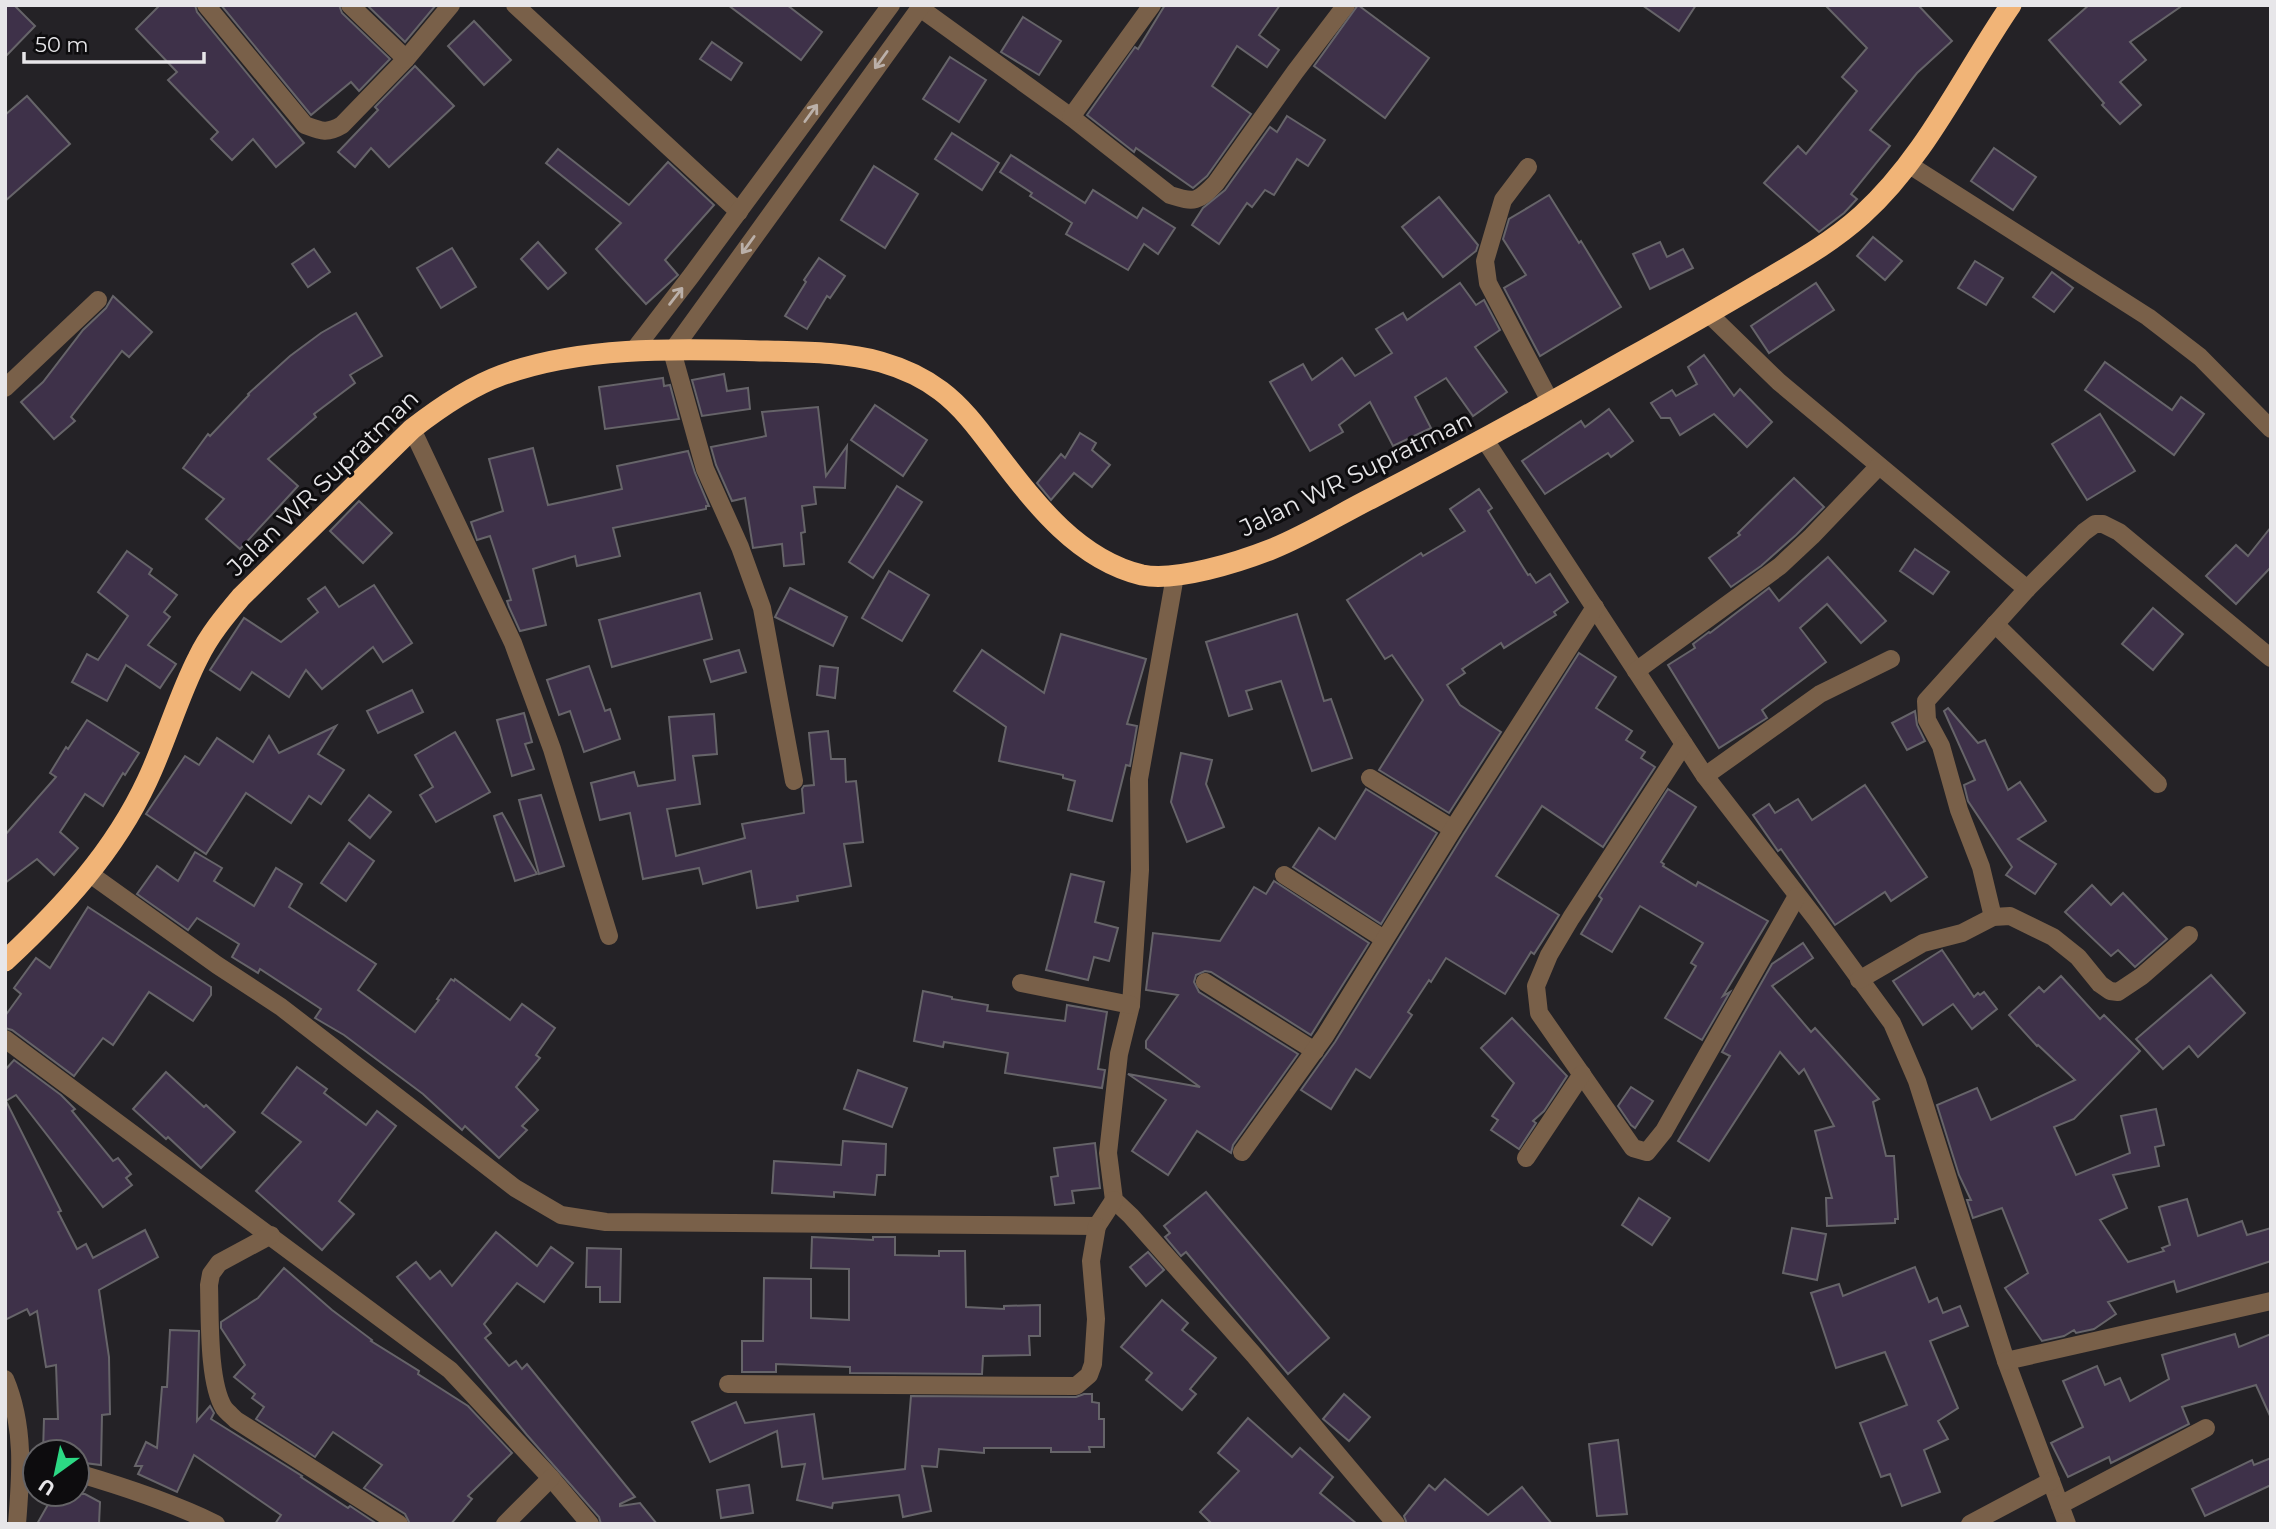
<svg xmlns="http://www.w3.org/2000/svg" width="2276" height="1529" font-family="Montserrat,sans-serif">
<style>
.building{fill:#3e3149;stroke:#666469;stroke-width:2}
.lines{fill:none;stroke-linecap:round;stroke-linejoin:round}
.minor{stroke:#796049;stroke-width:18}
.highway{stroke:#f1b477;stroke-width:21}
.oneway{stroke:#bbb0a9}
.labels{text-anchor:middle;stroke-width:6;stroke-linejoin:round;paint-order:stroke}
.street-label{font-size:24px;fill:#e7e6e9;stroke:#0d0c0e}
</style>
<rect width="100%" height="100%" fill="#242226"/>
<!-- building -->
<g class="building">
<polygon points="5,5 14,5 35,26 5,57"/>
<polygon points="160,5 195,5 197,12 304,143 276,167 253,139 232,160 211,139 218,132 168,80 177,72 136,29"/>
<polygon points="221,5 339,5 342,13 390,59 359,91 351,82 311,115"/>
<polygon points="367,5 436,5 405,42"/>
<polygon points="728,5 787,5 822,32 801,60"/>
<polygon points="1165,5 1280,5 1259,35 1279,50 1267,67 1237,46 1212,86 1251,114 1207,176 1193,188 1136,148 1134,152 1087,115 1135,47 1138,49"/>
<polygon points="1358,5 1429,58 1385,118 1314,66"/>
<polygon points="1642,5 1696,5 1679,31"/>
<polygon points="1825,5 1918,5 1952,41 1917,73 1870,130 1890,146 1851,194 1857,199 1844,213 1819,232 1764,183 1798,146 1806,154 1857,91 1842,77 1867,48"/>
<polygon points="2089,5 2183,5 2130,42 2146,60 2120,82 2141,105 2120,124 2102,105 2104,103 2049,40"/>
<polygon points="1023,17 1061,41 1039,75 1001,52"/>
<polygon points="474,21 511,60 484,85 448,46"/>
<polygon points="712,42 742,63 731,80 700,59"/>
<polygon points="950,57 986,80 959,122 923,99"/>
<polygon points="415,66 454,106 389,167 371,148 355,167 338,152 378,110 375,107"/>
<polygon points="27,96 70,144 5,201 5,115"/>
<polygon points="1287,116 1325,140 1308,166 1297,159 1274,195 1265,190 1252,207 1247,203 1219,244 1192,225 1203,208 1225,190 1270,127 1277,132"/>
<polygon points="952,133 999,163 982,190 935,159"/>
<polygon points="1994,148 2036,177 2013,210 1971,181"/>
<polygon points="558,149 629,205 668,162 714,205 665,260 678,275 646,304 596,249 621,223 546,163"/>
<polygon points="1011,155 1085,203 1093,190 1137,218 1143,208 1175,228 1158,254 1144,244 1128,270 1066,234 1072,223 1030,196 1032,193 1000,172"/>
<polygon points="874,166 918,194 885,248 841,220"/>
<polygon points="1549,195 1579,243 1581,241 1621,307 1540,356 1504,288 1526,275 1503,239 1509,219"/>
<polygon points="1439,197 1478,245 1476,251 1443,277 1402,227"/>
<polygon points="1873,237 1902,261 1885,280 1857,256"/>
<polygon points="538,242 566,273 548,289 521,259"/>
<polygon points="1660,242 1667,257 1683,249 1693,268 1650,289 1633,254"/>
<polygon points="452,248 476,287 441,308 417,268"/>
<polygon points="314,249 330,272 308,287 292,264"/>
<polygon points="819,258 845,276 830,298 827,296 807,329 785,316 806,282 804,280"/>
<polygon points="1975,261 2003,278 1986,305 1958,288"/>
<polygon points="2052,272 2073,288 2054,312 2033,297"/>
<polygon points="1460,283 1476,305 1484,300 1500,330 1475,347 1507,392 1473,416 1446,378 1415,397 1431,428 1393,446 1370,402 1339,425 1343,432 1310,451 1270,382 1303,364 1312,380 1342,358 1355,376 1392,353 1376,329 1403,313 1407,320"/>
<polygon points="1816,283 1834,310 1769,353 1751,326"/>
<polygon points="113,296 152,332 129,357 122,351 71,417 75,421 54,439 21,402 43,382 83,330 106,308"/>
<polygon points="356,313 382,356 350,375 355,383 314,414 316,417 268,459 298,486 240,549 206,519 224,499 183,468 208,434 210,436 249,395 248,394 290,356 321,333"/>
<polygon points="1704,355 1734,396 1740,389 1772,422 1747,447 1714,414 1680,435 1670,418 1661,418 1651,403 1672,390 1676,396 1697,384 1688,367"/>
<polygon points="2105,362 2172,410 2181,397 2204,414 2174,455 2085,390"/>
<polygon points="724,374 727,391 748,388 750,409 702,416 692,380"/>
<polygon points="663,378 664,386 670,385 679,419 605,429 599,387"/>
<polygon points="875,405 927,440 903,476 851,440"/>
<polygon points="818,407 826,476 847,446 845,488 814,487 816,504 802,506 805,532 801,533 804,564 784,566 782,544 753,548 745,498 732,501 716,465 711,447 766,436 762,412"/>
<polygon points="1609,409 1633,441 1611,457 1608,453 1545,494 1522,461 1581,421 1585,427"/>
<polygon points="2100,414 2135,471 2087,500 2052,444"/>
<polygon points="1080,433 1096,443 1092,450 1110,465 1092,487 1074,473 1051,500 1037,483 1061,454 1065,458"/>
<polygon points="533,448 548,505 622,489 617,466 688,451 695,473 709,506 706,506 706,509 613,528 620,556 577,566 575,556 533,569 546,625 520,631 509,607 507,601 511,600 490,536 477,540 471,522 503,511 489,459"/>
<polygon points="1794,478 1824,507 1796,535 1761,566 1731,587 1709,558 1740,535 1738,533"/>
<polygon points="897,486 922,502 873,578 849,562"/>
<polygon points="1479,489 1492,508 1488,511 1528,575 1530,574 1536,583 1550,574 1568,602 1554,612 1556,615 1504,648 1501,643 1462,669 1465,673 1447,685 1460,705 1501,732 1449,813 1379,770 1423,700 1392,655 1385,659 1347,600 1421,553 1423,556 1465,531 1450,509"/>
<polygon points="359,501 392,533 363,563 330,531"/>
<polygon points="2271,527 2271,567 2236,604 2206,576 2236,545 2248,556"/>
<polygon points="1915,549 1949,572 1933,594 1900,571"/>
<polygon points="127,551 152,569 149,574 177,595 164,612 170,617 148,645 176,664 160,688 126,665 107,701 72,682 87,654 98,660 128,616 98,592"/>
<polygon points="1828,557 1886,621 1861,643 1827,604 1800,628 1826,662 1762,710 1767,718 1719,748 1668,665 1695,648 1693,644 1709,632 1710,633 1769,588 1779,601"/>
<polygon points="889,571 929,595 902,641 862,618"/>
<polygon points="374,585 412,643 383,662 373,647 322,689 306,670 289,697 252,672 240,690 210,670 244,618 281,642 318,612 308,599 325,587 339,607"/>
<polygon points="790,588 847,617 833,646 775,617"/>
<polygon points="700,593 712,639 612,667 599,620"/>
<polygon points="2153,608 2183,634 2153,670 2122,644"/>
<polygon points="1297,614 1324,701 1331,699 1352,758 1312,771 1281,681 1246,691 1252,709 1229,716 1206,642"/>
<polygon points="1061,634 1146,659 1127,724 1137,726 1130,766 1126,765 1112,821 1068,810 1075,781 1063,778 1063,775 999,761 1006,727 954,691 982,650 1044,693"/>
<polygon points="739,650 746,672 711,682 704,660"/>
<polygon points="1579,653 1616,677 1596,708 1632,731 1626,740 1645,752 1641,758 1655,767 1603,847 1542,806 1496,876 1559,915 1534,954 1531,952 1505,994 1446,958 1431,982 1429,980 1408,1012 1412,1015 1370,1078 1356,1069 1331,1109 1301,1090 1335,1042 1463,835"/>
<polygon points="589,666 605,711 610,709 620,739 584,752 570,711 559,715 547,680"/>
<polygon points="820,666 838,668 835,698 817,695"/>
<polygon points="412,690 423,712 378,733 367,711"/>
<polygon points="1948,708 1978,743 1985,740 2008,790 2020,782 2046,821 2018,839 2056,864 2035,894 2006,875 2012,867 1968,801 1964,785 1975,780 1944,711"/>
<polygon points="1915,711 1917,725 1925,741 1907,750 1892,723"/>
<polygon points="524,713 532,742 525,744 534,769 512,776 497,720"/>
<polygon points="714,714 717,754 693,756 700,804 667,809 676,856 745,838 742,824 804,813 802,789 804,786 814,785 809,733 828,731 831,759 845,759 846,782 856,781 863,842 844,844 851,886 797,896 798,901 757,908 751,871 703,884 699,868 643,879 630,813 600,820 591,783 634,772 638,786 675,780 669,717"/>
<polygon points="87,720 139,753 125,775 123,773 103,806 85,794 60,832 78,848 54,875 37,859 5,883 5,835 56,777 50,773 66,747 68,749"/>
<polygon points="336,726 318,754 344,770 321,804 309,796 291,823 246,793 206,854 146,814 185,756 199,765 217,738 253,762 269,736 279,753"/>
<polygon points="455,732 490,792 436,822 420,795 433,787 415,755"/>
<polygon points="1181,753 1212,760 1206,784 1224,827 1187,842 1171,802"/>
<polygon points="1865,785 1927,877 1891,901 1885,892 1835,925 1781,849 1778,851 1753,815 1769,804 1775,813 1798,799 1812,820"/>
<polygon points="1366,789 1437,833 1381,924 1293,867 1319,828 1335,839"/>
<polygon points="1668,789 1696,807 1661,862 1664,864 1663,866 1696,886 1698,882 1768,921 1723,996 1730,992 1702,1040 1665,1018 1696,966 1691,963 1703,943 1640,906 1612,952 1581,934 1602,899 1599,896"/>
<polygon points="369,795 391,812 370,838 349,820"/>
<polygon points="541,795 564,866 539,874 519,800"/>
<polygon points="502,813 537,874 515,881 494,816"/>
<polygon points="349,843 374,861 346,901 321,883"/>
<polygon points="195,852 222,868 214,881 254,906 276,868 302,884 289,907 376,964 358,990 415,1032 439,1000 437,999 451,979 454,981 455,979 510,1020 522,1004 555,1028 536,1055 540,1058 516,1087 538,1110 522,1126 527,1130 499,1158 465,1126 462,1130 423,1094 344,1035 315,1018 321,1009 260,969 258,973 232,957 239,944 197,918 188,930 137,894 157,866 178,881"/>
<polygon points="1071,874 1104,882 1095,922 1118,928 1109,961 1094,957 1088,980 1046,970"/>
<polygon points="1274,881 1369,943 1311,1035 1211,972 1205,971 1196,975 1194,982 1199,992 1298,1054 1233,1145 1231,1153 1197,1131 1168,1175 1132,1151 1166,1100 1128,1074 1200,1087 1146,1048 1146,1041 1178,995 1146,990 1153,933 1220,941 1254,887 1266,894"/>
<polygon points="2092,885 2111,905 2123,893 2167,939 2135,967 2118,950 2111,956 2065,912"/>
<polygon points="88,907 211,987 211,995 193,1021 149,992 113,1045 103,1038 74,1076 12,1030 5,1028 5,1016 21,994 14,988 36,958 50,968"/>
<polygon points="1803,943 1813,958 1772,986 1811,1032 1815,1028 1879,1099 1873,1102 1886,1156 1894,1156 1898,1219 1895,1219 1895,1223 1827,1226 1826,1198 1832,1198 1815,1131 1834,1126 1804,1069 1799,1074 1780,1052 1709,1161 1678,1141 1730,1056 1722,1052 1772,964"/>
<polygon points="1942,950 1974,997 1978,993 1980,995 1984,992 1997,1009 1972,1029 1953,1004 1923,1025 1893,981"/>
<polygon points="2211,975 2245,1013 2198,1057 2189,1046 2163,1069 2136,1039"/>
<polygon points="2061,976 2100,1019 2104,1015 2140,1051 2074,1119 2054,1127 2076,1175 2130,1153 2121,1116 2156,1109 2164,1145 2155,1147 2159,1166 2113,1175 2127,1208 2100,1220 2128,1262 2164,1251 2162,1248 2170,1245 2159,1207 2187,1199 2198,1236 2242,1221 2247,1235 2271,1228 2271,1261 2177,1292 2174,1281 2108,1302 2116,1314 2094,1329 2076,1333 2074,1330 2064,1336 2042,1341 2005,1288 2028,1273 2002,1208 1973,1218 1967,1200 1971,1200 1959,1175 1937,1105 1977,1088 1991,1120 2075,1080 2038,1045 2037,1046 2009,1015 2039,987 2044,992"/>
<polygon points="923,991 952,997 952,999 988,1005 987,1011 1065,1021 1067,1005 1107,1012 1098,1069 1105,1070 1102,1088 1005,1073 1008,1053 944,1042 943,1047 914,1041"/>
<polygon points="1512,1018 1567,1076 1544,1111 1533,1121 1536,1123 1519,1149 1491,1130 1498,1120 1492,1116 1514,1083 1481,1048"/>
<polygon points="14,1060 61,1095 75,1109 72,1111 113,1161 118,1158 131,1174 126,1178 132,1185 103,1207 16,1095 6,1101 61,1211 58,1212 77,1249 86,1244 93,1258 145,1230 158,1257 99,1290 109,1357 110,1414 102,1415 101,1465 77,1462 77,1452 43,1452 44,1419 58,1419 56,1365 46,1367 37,1311 30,1315 27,1309 5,1320 5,1070"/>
<polygon points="297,1067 327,1089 324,1093 366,1125 377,1111 396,1126 339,1201 354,1214 322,1250 256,1191 301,1142 262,1113"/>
<polygon points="858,1070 907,1088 892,1127 844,1109"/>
<polygon points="166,1072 204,1107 206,1105 235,1132 201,1168 168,1137 166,1139 133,1109"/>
<polygon points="1631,1087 1653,1101 1635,1128 1631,1125 1618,1106"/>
<polygon points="843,1141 886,1144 885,1175 877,1175 875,1195 834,1192 834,1197 772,1193 774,1161 841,1165"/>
<polygon points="1095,1143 1100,1188 1072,1191 1074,1203 1055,1205 1051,1177 1058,1176 1054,1148"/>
<polygon points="1206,1192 1329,1338 1288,1374 1186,1252 1181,1256 1165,1237 1170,1233 1164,1226"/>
<polygon points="1639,1198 1670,1218 1652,1245 1622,1225"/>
<polygon points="1792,1228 1826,1234 1817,1280 1783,1273"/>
<polygon points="496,1232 537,1266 551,1247 573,1263 544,1302 517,1283 484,1324 491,1333 485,1338 509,1366 516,1361 522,1369 527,1364 635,1497 620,1504 620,1506 640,1503 657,1524 601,1524 599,1517 527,1435 397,1277 416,1262 430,1279 440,1271 452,1286"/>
<polygon points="812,1237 873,1240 873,1237 895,1237 895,1255 939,1256 939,1251 965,1251 966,1307 1004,1309 1004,1306 1040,1305 1040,1336 1029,1336 1030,1355 983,1356 982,1374 850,1373 850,1367 776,1364 776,1372 742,1372 742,1341 763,1341 764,1278 811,1279 811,1318 849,1320 849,1269 811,1268"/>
<polygon points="587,1248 621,1249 620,1302 600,1302 600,1287 586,1287"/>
<polygon points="1148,1252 1164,1270 1146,1286 1130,1267"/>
<polygon points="1915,1267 1929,1302 1937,1298 1943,1313 1960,1306 1968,1326 1930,1341 1958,1408 1938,1421 1948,1439 1924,1450 1940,1492 1902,1506 1890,1474 1881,1477 1860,1423 1907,1405 1885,1352 1836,1368 1811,1293 1839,1284 1843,1296"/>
<polygon points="284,1268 332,1310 372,1340 371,1341 419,1371 418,1374 468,1406 512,1453 468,1496 472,1499 451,1524 410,1524 405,1514 364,1488 382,1465 333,1432 315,1457 256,1419 264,1407 252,1398 255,1394 234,1377 245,1365 221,1328 221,1322 258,1298"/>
<polygon points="1162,1300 1188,1323 1182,1330 1216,1358 1190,1389 1196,1394 1182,1410 1146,1380 1152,1373 1121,1347"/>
<polygon points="170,1330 199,1331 197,1421 210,1406 214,1413 211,1419 302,1476 301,1477 348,1508 350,1506 377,1524 275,1524 281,1515 194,1455 177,1492 138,1474 142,1466 135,1466 146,1442 157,1448 162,1387 167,1387"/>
<polygon points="2235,1334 2239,1347 2271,1334 2271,1418 2256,1385 2182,1407 2189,1424 2111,1463 2109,1457 2068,1477 2051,1443 2083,1427 2063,1381 2097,1366 2105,1385 2120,1378 2130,1401 2169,1379 2162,1355"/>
<polygon points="1084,1394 1092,1394 1092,1402 1099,1403 1099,1419 1104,1419 1104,1447 1089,1447 1090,1452 1051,1452 1051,1448 984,1448 984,1453 939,1449 937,1467 922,1466 931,1511 903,1517 899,1495 833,1503 832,1508 797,1500 805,1464 782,1467 777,1431 710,1462 692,1422 736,1402 745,1423 814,1414 823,1479 905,1469 911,1396 1076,1397"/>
<polygon points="1344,1394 1370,1417 1349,1441 1323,1419"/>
<polygon points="1248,1418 1292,1457 1300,1448 1333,1477 1320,1493 1357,1524 1212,1524 1200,1512 1239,1471 1218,1453"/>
<polygon points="1618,1440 1627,1514 1597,1516 1589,1444"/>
<polygon points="2271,1458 2271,1485 2205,1516 2192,1489 2252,1460 2254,1465"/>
<polygon points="1445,1479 1488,1515 1522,1487 1552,1524 1407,1524 1404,1516 1429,1485 1435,1490"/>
<polygon points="749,1485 753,1513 721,1518 717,1490"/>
<polygon points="54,1494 85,1494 100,1502 99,1524 37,1524"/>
</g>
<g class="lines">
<!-- minor -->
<g class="minor">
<path d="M206,5l99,120c16,6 22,9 37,0l64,-66 45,-54"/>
<polyline points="350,5 406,59"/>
<polyline points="515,5 739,212"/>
<path d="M920,8l151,109 99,78c25,8 28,7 46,-12l79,-111 51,-67"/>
<polyline points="1071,117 1152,5"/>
<polyline points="1908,164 2148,317 2200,357 2271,429"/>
<polyline points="1528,167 1503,200 1485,261 1488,283 1551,403"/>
<polyline points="1709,314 1779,382 2027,589"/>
<polyline points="634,350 691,276 891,5"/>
<polyline points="5,388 98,300"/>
<polyline points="412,429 513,643 552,749 609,936"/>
<polyline points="1485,440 1705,776 1816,919 1892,1023 1917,1081 2006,1361 2067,1524"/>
<polyline points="1175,576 1139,779 1140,870 1131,1005 1119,1054 1108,1153 1114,1200 1131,1216 1254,1355 1396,1524"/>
<polyline points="1995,624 2158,784"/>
<polyline points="1636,671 1780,566 1812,536 1879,466"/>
<polyline points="1684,744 1571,918 1549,955 1536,986 1539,1013 1633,1148 1647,1152 1664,1131 1797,896"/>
<polyline points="1705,776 1820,694 1891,659"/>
<polyline points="1370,778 1453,829"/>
<polyline points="794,781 762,608 740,547 705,469 672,351 922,5"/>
<polyline points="90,874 217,965 281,1007 515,1188 561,1215 606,1222 1097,1226 1114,1200"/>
<polyline points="1284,875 1384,939"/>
<polyline points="1993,917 1981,867 1959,810 1941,746 1927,720 1926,701 2027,589 2084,532 2095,524 2103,524 2119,532 2271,658"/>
<polyline points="1859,980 1923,943 1962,933 1993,917 2010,916 2053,937 2078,957 2100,984 2110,991 2118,992 2142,976 2189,935"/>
<polyline points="1205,982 1315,1051"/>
<polyline points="1021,983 1131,1005"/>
<polyline points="5,1039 450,1370 551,1478 590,1524"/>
<polyline points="1242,1152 1325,1036 1453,829 1595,607"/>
<polyline points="1526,1158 1582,1074"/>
<path d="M271,1235l-52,28 -8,11 -2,11c1,31 -1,98 15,123 3,4 8,8 12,12l163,104"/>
<polyline points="2006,1361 2271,1301"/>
<path d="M5,1379c20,47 16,96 12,145"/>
<polyline points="728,1384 1076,1386 1089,1375 1093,1364 1096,1319 1091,1261 1097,1226"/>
<path d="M77,1473c48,14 94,29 139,51"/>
<polyline points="2060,1505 2206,1428"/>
<polyline points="505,1524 551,1478"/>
<polyline points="1970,1524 2051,1481"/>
</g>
<!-- highway -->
<path class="highway" d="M5,961c57,-53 109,-109 142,-180 19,-40 31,-84 51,-123 11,-23 27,-42 43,-61l171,-168c27,-21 57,-42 90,-54 82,-30 179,-26 265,-24 37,1 78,1 114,11 21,6 43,16 60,29 20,15 36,36 51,56 40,52 83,112 150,128 34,7 97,-13 130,-26 35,-14 68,-35 102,-52 85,-44 169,-90 252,-137 45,-25 89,-50 133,-76 36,-21 72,-41 103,-69 64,-58 101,-140 149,-210"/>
</g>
<!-- one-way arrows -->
<defs><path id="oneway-shaft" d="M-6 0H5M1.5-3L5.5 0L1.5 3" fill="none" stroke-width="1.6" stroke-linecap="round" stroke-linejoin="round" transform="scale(1.75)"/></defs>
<g class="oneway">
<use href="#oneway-shaft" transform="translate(881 60) rotate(126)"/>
<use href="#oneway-shaft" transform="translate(811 113) rotate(-54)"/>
<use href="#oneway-shaft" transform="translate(748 245) rotate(126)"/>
<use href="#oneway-shaft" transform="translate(676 296) rotate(-52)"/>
</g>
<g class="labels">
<!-- street labels -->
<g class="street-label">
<text transform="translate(1356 474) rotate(-26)" y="8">Jalan WR Supratman</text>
<text transform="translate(323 483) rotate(-44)" y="8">Jalan WR Supratman</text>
</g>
</g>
<!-- border -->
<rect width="2276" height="1529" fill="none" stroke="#e7e6e9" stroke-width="14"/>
<!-- north arrow -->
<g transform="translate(56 1473) rotate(213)"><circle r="33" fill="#0d0c0e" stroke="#646366" stroke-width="2"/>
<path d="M0-5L12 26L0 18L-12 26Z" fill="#2cd884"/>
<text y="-10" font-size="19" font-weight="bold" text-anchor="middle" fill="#e7e6e9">U</text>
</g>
<!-- scale -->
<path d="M24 52v10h180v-10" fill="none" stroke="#e7e6e9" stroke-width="3.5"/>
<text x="35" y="52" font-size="21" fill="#e7e6e9" stroke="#0d0c0e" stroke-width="5" paint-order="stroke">50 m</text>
</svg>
